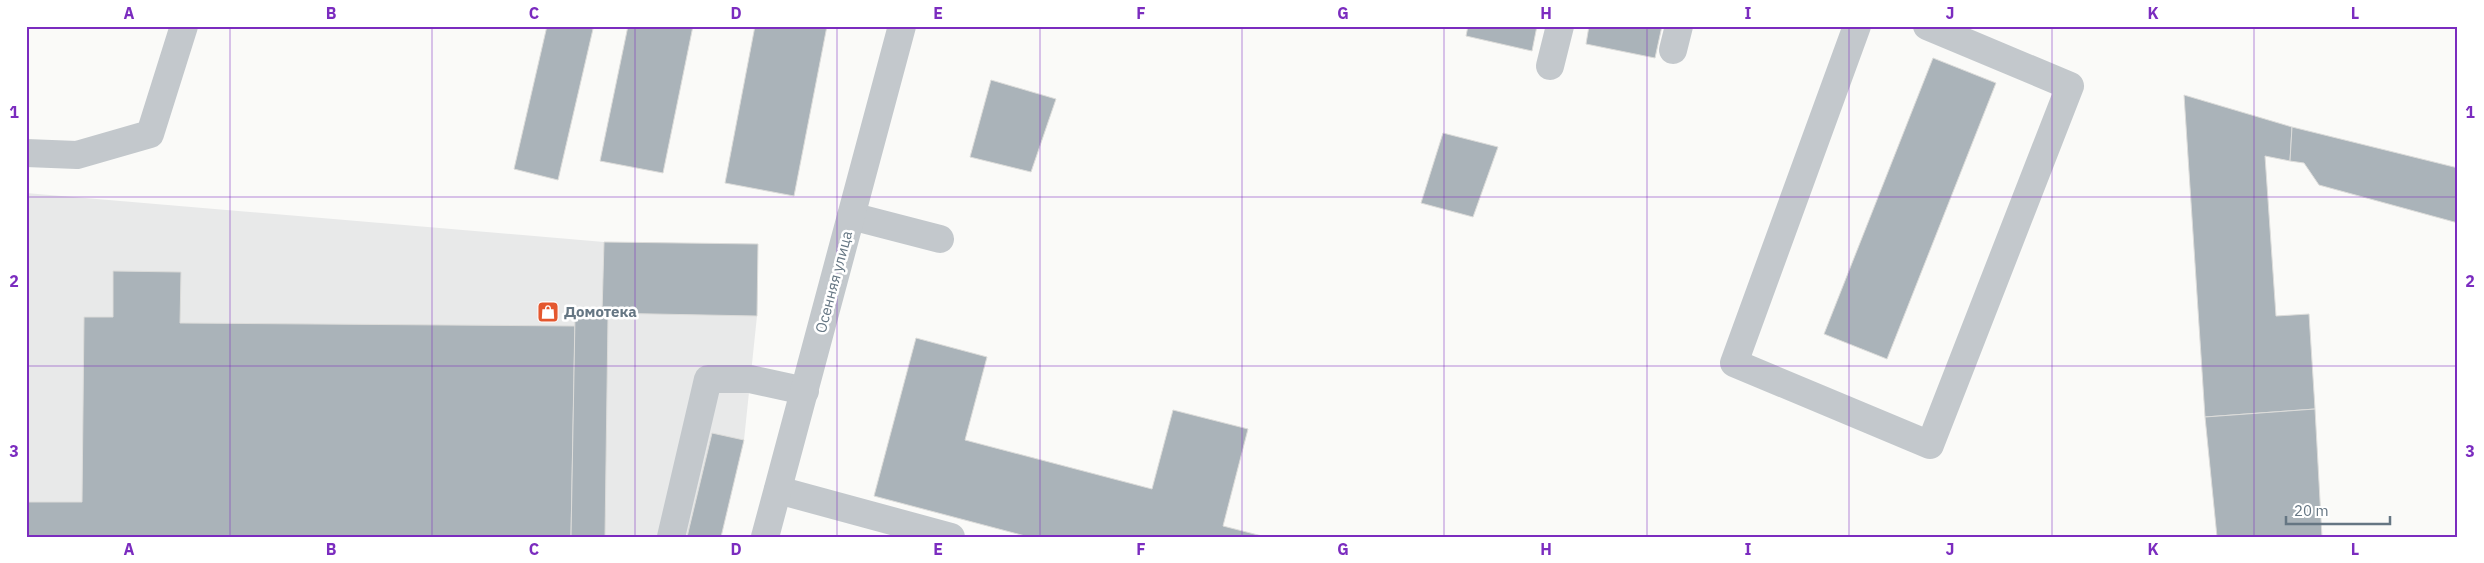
<svg xmlns="http://www.w3.org/2000/svg" width="2484" height="563" font-family="'IBM Plex Sans',sans-serif">
<style>
.built{fill:#e8e9e9}
.building{fill:#aab3b9;stroke:#dcdcda}
.lines{fill:none;stroke-linecap:round;stroke-linejoin:round}
.minor{stroke:#c3c8cc;stroke-width:28}
.grid{fill:none;stroke:#7b2cbf;stroke-width:1;stroke-opacity:0.55}
.labels{text-anchor:middle;stroke-width:5;stroke-linejoin:round;paint-order:stroke}
.street-label{font-size:15px;fill:#657683;stroke:#fff}
.poi-label{font-size:15px;font-weight:bold;fill:#657683;stroke:#fff;text-anchor:start}
.neatline{fill:none;stroke:#7b2cbf;stroke-width:2}
.grid-label{font-size:16px;text-anchor:middle;font-weight:bold;fill:#7b2cbf}
</style>
<rect width="100%" height="100%" fill="#fafaf8"/>
<!-- built -->
<polygon class="built" points="26,193 604,242 758,244 757,316 744,440 721,537 26,537"/>
<!-- building -->
<g class="building">
<polygon points="547,26 582,26 593,29 558,180 514,169"/>
<polygon points="628,26 693,26 663,173 600,161"/>
<polygon points="755,26 827,26 794,196 725,183"/>
<polygon points="1468,26 1537,26 1532,51 1466,36"/>
<polygon points="1589,26 1662,26 1655,58 1586,44"/>
<polygon points="1933,58 1996,83 1887,359 1824,334"/>
<polygon points="991,80 1056,99 1031,172 970,157"/>
<polygon points="2184,95 2292,127 2290,161 2265,156 2276,316 2309,314 2315,409 2205,417"/>
<polygon points="2292,127 2458,168 2458,223 2319,185 2304,163 2290,161"/>
<polygon points="1443,133 1498,147 1473,217 1421,203"/>
<polygon points="604,242 758,244 757,316 602,313"/>
<polygon points="113,271 181,272 180,323 575,326 571,537 26,537 26,502 82,502 84,317 113,317"/>
<polygon points="575,316 608,317 605,537 571,537"/>
<polygon points="916,338 987,357 965,440 1152,489 1173,410 1248,429 1223,526 1266,537 1029,537 874,496"/>
<polygon points="2315,409 2322,537 2217,537 2205,417"/>
<polygon points="712,433 744,440 721,537 687,537"/>
</g>
<g class="lines">
<!-- minor -->
<g class="minor">
<polyline points="1857,26 1734,363 1930,445 2070,86 1927,26"/>
<polyline points="1673,50 1679,26"/>
<polyline points="1550,66 1560,26"/>
<polyline points="26,153 77,155 150,134 184,26"/>
<polyline points="851,216 940,239"/>
<polyline points="778,490 951,537"/>
<polyline points="671,537 708,379 750,379 805,391"/>
<polyline points="765,537 902,26"/>
</g>
</g>
<!-- grid -->
<path class="grid" d="M230,26v511M432,26v511M635,26v511M837,26v511M1040,26v511M1242,26v511M1444,26v511M1647,26v511M1849,26v511M2052,26v511M2254,26v511M26,197h2432M26,366h2432"/>
<!-- icons -->
<defs>
<g id="shop-square" transform="scale(1.125)"><rect x="-9" y="-9" width="18" height="18" rx="4" fill="#e4572e" stroke="#fff"/><path d="M-5-2.5h2.3a2.7 3.5 0 0 1 5.4 0H5L5.5 6h-11ZM-1.5-2.5h3a1.5 2.3 0 0 0-3 0Z" fill="#fff"/></g>
</defs>
<g fill-rule="evenodd">
<use href="#shop-square" x="548" y="312"/>
</g>
<g class="labels">
<!-- street labels -->
<g class="street-label">
<text transform="translate(834 282) rotate(-75)" y="5">Осенняя улица</text>
</g>
<!-- poi labels -->
<g class="poi-label">
<text x="564" y="317">Домотека</text>
</g>
</g>
<!-- border -->
<rect width="2484" height="563" fill="none" stroke="#ffffff" stroke-width="55"/>
<!-- scale -->
<path d="M2286 516v8h104v-8" fill="none" stroke="#657683" stroke-width="2.5"/>
<text x="2294" y="516" font-size="15" fill="#657683" stroke="#ffffff" stroke-width="4" paint-order="stroke">20 m</text>
<rect x="28" y="28" width="2428" height="508" class="neatline"/>
<g class="grid-label">
<text x="129" y="19">A</text>
<text x="331" y="19">B</text>
<text x="534" y="19">C</text>
<text x="736" y="19">D</text>
<text x="938" y="19">E</text>
<text x="1141" y="19">F</text>
<text x="1343" y="19">G</text>
<text x="1546" y="19">H</text>
<text x="1748" y="19">I</text>
<text x="1950" y="19">J</text>
<text x="2153" y="19">K</text>
<text x="2355" y="19">L</text>
<text x="14" y="118">1</text>
<text x="2470" y="118">1</text>
<text x="14" y="287">2</text>
<text x="2470" y="287">2</text>
<text x="14" y="457">3</text>
<text x="2470" y="457">3</text>
<text x="129" y="555">A</text>
<text x="331" y="555">B</text>
<text x="534" y="555">C</text>
<text x="736" y="555">D</text>
<text x="938" y="555">E</text>
<text x="1141" y="555">F</text>
<text x="1343" y="555">G</text>
<text x="1546" y="555">H</text>
<text x="1748" y="555">I</text>
<text x="1950" y="555">J</text>
<text x="2153" y="555">K</text>
<text x="2355" y="555">L</text>
</g>
</svg>
